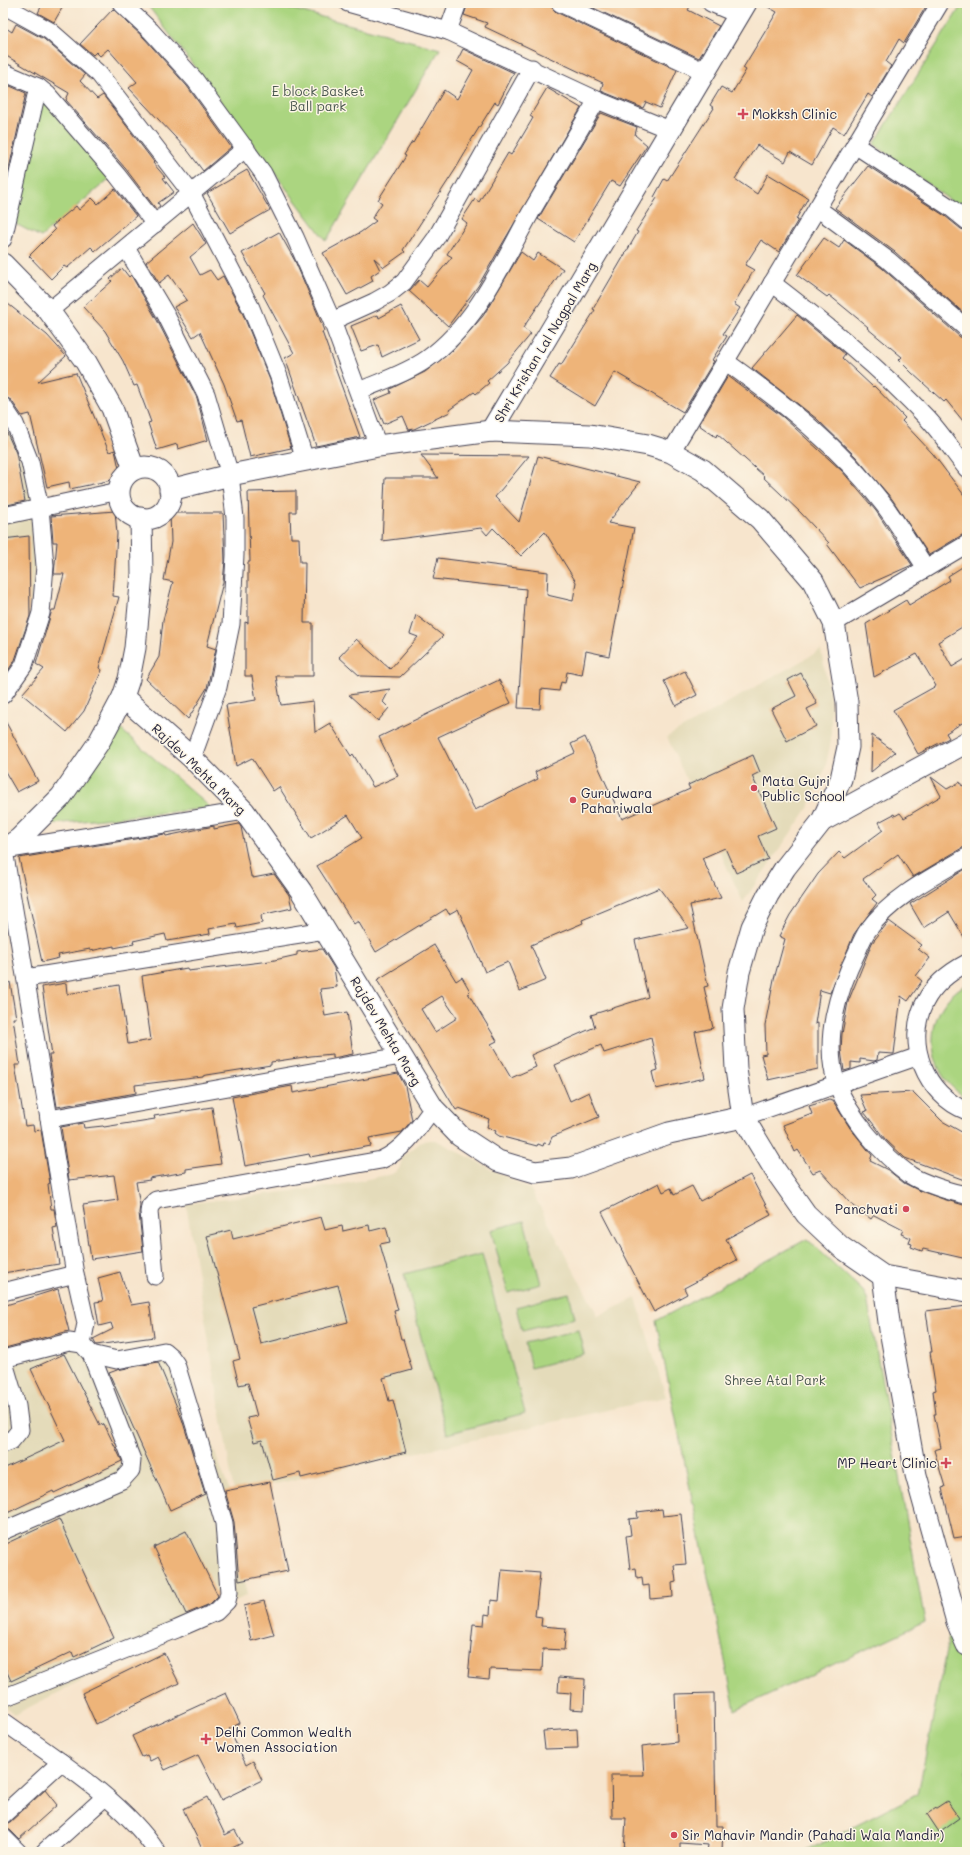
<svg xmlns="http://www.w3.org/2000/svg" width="970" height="1855" font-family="Mali,sans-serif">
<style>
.built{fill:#e4dbba}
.green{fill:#abd580;stroke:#667c5e}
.building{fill:#eeb479;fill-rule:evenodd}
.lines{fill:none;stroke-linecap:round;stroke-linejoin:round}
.minor-casing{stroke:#423f51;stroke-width:19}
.tertiary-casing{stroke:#423f51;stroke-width:23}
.minor{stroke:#fff;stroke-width:17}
.tertiary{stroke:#fff;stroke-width:21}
.poi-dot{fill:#d1495b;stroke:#fcf5e5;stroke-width:1.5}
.labels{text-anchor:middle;stroke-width:3;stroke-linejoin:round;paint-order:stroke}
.park-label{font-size:13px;fill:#4b5850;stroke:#fcf5e5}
.poi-label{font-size:13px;fill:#22223b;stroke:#fcf5e5;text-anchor:start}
.street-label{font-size:13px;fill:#22223b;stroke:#fcf5e5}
</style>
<rect width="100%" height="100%" fill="#fcf5e5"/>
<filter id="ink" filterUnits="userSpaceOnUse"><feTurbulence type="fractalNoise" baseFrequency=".025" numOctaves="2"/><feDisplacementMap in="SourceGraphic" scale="8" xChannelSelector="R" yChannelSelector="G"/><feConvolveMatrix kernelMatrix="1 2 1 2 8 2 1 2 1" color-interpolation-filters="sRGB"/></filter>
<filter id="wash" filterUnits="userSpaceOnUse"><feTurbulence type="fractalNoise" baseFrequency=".012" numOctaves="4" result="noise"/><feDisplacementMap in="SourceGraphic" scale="16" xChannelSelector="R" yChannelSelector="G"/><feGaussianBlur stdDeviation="0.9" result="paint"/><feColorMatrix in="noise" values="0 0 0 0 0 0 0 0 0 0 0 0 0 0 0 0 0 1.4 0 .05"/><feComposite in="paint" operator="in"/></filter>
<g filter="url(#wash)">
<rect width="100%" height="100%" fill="#f7e5cd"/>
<!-- built -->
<g class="built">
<polygon points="3,414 29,463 36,522 34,614 9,685 3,692"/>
<polygon points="821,650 829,691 831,719 831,741 825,769 808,808 743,902 667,737"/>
<polygon points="428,1140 436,1140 531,1190 598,1316 636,1298 666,1397 234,1493 186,1204 334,1186 392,1174 399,1169 403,1157 421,1142"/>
<polygon points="84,1338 115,1356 176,1349 229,1490 247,1595 14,1715 3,1706 3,1361"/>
</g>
<!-- green -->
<g class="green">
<polygon points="146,3 270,3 440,49 326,241"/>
<polygon points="963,3 967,7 967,213 874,144"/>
<polygon points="44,91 117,172 41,237 10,221"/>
<polygon points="117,726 211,808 43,825"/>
<path d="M967,984v114c-45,-24 -46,-90 0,-114z"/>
<polygon points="524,1221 541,1284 508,1293 491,1230"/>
<polygon points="807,1239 863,1291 867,1298 925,1622 735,1710 656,1321"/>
<polygon points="482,1254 525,1413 447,1434 404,1274"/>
<polygon points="569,1293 575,1318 522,1331 516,1307"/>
<polygon points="578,1330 584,1354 531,1368 525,1343"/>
<polygon points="951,1625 967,1661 967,1852 804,1852 918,1794"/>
</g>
<g id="blocks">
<!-- building -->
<g class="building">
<polygon points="43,3 65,3 54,22 38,13"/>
<polygon points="468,3 550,3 552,8 556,12 677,70 660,108 646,102 643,108 601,91 603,83 485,27 487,23 464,15"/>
<polygon points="583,3 692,3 688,10 719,26 699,58"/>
<polygon points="761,3 928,3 904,43 899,39 886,62 891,66 872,97 868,94 844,134 833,127 812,165 790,152 785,162 757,145 735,179 757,194 768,174 808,198 796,219 798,220 779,252 761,240 745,265 754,270 734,304 740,308 723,334 727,336 712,360 714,361 683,412 615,372 595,406 550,378 559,364 561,365 595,310 593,309 638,232 636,231 657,198 654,197 664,179 667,181 714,108 710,105 721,87 732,93 746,70 743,68 777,12"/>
<polygon points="113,9 144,38 187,86 231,147 203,171 188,151 129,88 137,82 108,49 100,56 96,52 93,55 80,44"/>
<polygon points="16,24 44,39 85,75 80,81 97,99 103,95 154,162 153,163 165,177 163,178 174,192 158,203 160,206 156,209 125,168 66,100 69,93 3,54 3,26 12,32"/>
<polygon points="463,49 514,73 498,104 495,102 467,147 468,148 455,170 403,250 405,252 384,267 374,258 380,270 371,276 373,281 347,295 323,253 361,232 376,221 372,218 382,203 378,200 406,156 404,155 412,142 413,143 444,90 457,99 473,70 457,61"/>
<polygon points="3,83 26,93 4,191 3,191"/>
<polygon points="547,88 581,108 478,286 448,326 409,291 419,280 427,287 452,257 447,254 467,223 462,219 475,199 479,202 508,153 511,155 533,118 530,116"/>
<polygon points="601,113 637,127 635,135 647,145 620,186 611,181 574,242 538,219"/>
<polygon points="868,166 945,216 961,229 967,231 967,316 895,252 835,208"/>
<polygon points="247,170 270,210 230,233 207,193"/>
<polygon points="115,189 136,216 95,251 91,247 67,268 64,266 51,279 29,256 55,230 52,226 76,206 79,210 92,198 98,204"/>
<polygon points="193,223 206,244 190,257 200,275 210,270 217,280 223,276 242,312 270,380 291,448 250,457 241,420 237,421 224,384 200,332 193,337 174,307 187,300 169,275 159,283 146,262"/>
<polygon points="279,232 295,261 317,312 324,331 322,332 360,437 316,446 285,358 294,353 263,295 265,293 242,253"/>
<polygon points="824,238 839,248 844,240 882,268 960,337 967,339 967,426 946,400 944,402 912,373 899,360 902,357 867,328 868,327 829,295 827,297 797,275"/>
<polygon points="521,252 533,261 538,253 563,269 523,328 531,334 507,363 487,381 489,383 476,394 474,392 449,410 450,412 414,429 409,430 403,416 384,424 374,400 391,393 390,389 425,372 452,351 483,316"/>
<polygon points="122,268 129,277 131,275 157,320 197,398 208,440 178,449 177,444 157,450 148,423 151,422 137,385 134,386 123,361 105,331 83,307 112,281 110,279"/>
<polygon points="3,300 47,335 66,356 38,382 76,373 109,452 115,450 121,478 70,489 69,482 47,487 30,414 22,416 11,400 3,396"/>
<polygon points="401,306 419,339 382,357 378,345 361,351 351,326 378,315 379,318"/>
<polygon points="797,315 845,354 842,358 873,387 874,386 905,418 902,421 933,454 967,499 967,532 929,555 892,499 856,457 817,419 752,368"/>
<polygon points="728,376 783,417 842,471 876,511 912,565 860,588 827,544 829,543 800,512 763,477 764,476 717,434 716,437 699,425"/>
<polygon points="3,424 16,453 25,501 3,506"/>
<polygon points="421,455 529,456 495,497 519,522 538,456 640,482 608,523 634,528 609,656 586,651 582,675 567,672 565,683 561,682 559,691 541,689 540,709 518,708 526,589 433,579 438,558 548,572 547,595 573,601 576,582 545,532 521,556 493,528 487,535 481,528 382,541 385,478 438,478"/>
<path d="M296,491v21h-6l1,26h8l1,24h5l-1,61h9v53h-37l5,29 32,-4 2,31 15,-9 21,33 2,-2 20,33 25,-11 -19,-39 120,-57 12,23 -73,34 37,73 63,-31 -3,-7 40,-19 -4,-9 14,-7 37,82 68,-30 -2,-4 65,-30 7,17 -8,4 24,52 -18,8 10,23 -32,14 -11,-25 -23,10 19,40 -31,7 18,81 -4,1 9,41 -18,4 10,46 -49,11 -4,-17 6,-2 -7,-32 -47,15 -3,-8 -46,20 15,36 19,-9 10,25 -47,20 -3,7 -5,-1 -1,3 -5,-2 -1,2 -38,-10 -4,-3 1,-2 -9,-4 2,-8 -30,-11 -3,2 -79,-130 57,-35 22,36 6,-4 8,14 -2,2 29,48 -6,3 20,34 25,-11 -5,-12 64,-28 -4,-12 57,-18 -13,-57 54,-12 -30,-40 -77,32 1,3 -52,22 15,35 -26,11 -12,-29 -23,10 -27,-63 -9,5 -3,-5 -70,43 -18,-31 -4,3 -37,-58 45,-28 -14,-23 -37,23 -32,-51 -6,4 -21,-33 -16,8 -10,-61 30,-5 -4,-24h-7v-54l3,1v-61h2l-2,-70zM442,996l15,22 -22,14 -14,-23z"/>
<polygon points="115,511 117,534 113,596 119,597 99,668 102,670 84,711 67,732 22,694 44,669 36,664 52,610 55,610 64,574 54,574 57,542 53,542 51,516"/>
<polygon points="170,513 223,513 225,561 223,582 207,646 216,649 207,688 188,719 146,679 159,657 163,620 173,582 164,580 171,542"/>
<polygon points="29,536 30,616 15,660 3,678 3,539"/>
<polygon points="967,564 967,624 938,642 952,667 967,658 967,720 946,733 949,738 918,754 893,710 936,686 917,654 874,677 866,624 906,600 909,605 950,580 948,576"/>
<polygon points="416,615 443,636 400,677 360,676 339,657 356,639 390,669 418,637 410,634"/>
<polygon points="685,671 697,695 676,706 664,681"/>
<polygon points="801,673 817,704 807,709 816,726 787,741 771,709 796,696 788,680"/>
<polygon points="390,689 383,702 389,708 378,721 349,695"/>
<polygon points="3,717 38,781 17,792 3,768"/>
<polygon points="872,735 895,752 871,772"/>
<polygon points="931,777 947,789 960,782 962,786 967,783 967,847 962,848 913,877 898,854 863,879 876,895 872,899 877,903 854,934 830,993 820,990 815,1024 818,1023 818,1069 768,1080 761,1055 766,1054 765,1025 774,979 785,939 779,936 790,915 818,874 839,852 845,858 883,830 879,822 894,814 895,816 900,813 904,818 941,796"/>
<polygon points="239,824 241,827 251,876 253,876 253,878 274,874 289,895 292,908 261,915 262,923 237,928 236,924 209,929 210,934 167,941 165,934 133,941 134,944 114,948 114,946 90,951 90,949 58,955 59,958 42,962 19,858 165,834 166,836 214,826 214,829"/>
<polygon points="967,868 967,942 949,912 924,928 910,904"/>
<polygon points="889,921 922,945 918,949 930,958 916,976 922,981 908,1001 901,996 894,1054 878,1053 877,1060 874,1061 860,1059 860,1063 851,1062 851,1069 844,1071 841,1050 842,1034 848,1002 872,943"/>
<polygon points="322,949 334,968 337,987 320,989 325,1016 347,1012 353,1054 333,1058 333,1054 311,1056 271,1062 271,1065 207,1075 203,1076 203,1077 135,1085 136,1093 57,1107 49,1055 52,1055 42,987 66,983 67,994 119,985 128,1044 151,1040 142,976 187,968 188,971 270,961 297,955 297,952"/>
<polygon points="10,982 16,1018 13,1018 20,1065 15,1065 25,1126 33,1125 34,1131 41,1130 50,1183 48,1184 51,1209 54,1209 57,1227 53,1228 59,1264 3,1273 3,983"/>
<polygon points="398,1073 405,1086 412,1120 402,1132 369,1138 371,1146 310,1157 309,1154 245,1166 232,1097 292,1086 293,1093"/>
<polygon points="913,1092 942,1121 967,1135 967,1181 905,1158 885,1139 864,1112 867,1111 860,1095"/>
<polygon points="829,1100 833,1101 850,1128 872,1155 870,1161 888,1170 904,1183 918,1190 943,1199 967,1206 967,1259 923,1249 922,1251 911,1247 912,1244 909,1243 911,1238 901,1234 903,1230 874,1215 871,1219 850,1203 820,1170 813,1173 798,1150 795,1152 783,1125 812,1114 809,1106"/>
<polygon points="212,1107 221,1164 186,1169 186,1172 149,1178 150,1180 136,1182 140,1205 139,1213 143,1251 91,1259 83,1205 118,1200 114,1175 69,1180 61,1127 83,1123 84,1128 103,1126 104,1127 155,1119 154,1116"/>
<polygon points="750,1175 771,1215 726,1239 737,1260 684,1288 687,1294 654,1312 602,1212 659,1183 663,1192 671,1188 674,1195 692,1186 700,1201"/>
<path d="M321,1217l4,13 17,-4 1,5 26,-6 1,6 16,-4 4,15 -10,2 18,66 -4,1 7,28h2l9,31 -29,8 6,23 4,-1 13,52 -105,26 -1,-5 -27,7 -11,-40 -8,2 -7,-24 10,-2 -9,-33 -9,2 -6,-24 7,-2 -33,-123 24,-6 2,9zM338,1285l10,37 -87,22 -10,-37z"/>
<polygon points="120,1272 131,1305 149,1302 154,1337 96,1345 93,1339 113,1329 111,1323 99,1326 95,1302 103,1301 98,1278"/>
<polygon points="58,1289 69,1331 5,1348 3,1342 3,1306"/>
<polygon points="967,1306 967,1536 954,1538 942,1488 945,1487 934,1450 941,1448 934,1414 936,1414 933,1391 936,1390 930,1352 932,1352 926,1311"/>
<polygon points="64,1354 100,1425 104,1424 122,1461 54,1493 53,1491 3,1515 3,1469 65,1440 31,1369"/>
<polygon points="158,1362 182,1419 205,1494 170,1510 109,1373 117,1370"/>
<polygon points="270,1482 288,1571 239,1581 234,1522 225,1491"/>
<polygon points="662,1509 663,1516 681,1514 686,1564 674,1565 676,1582 672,1583 673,1597 650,1599 649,1585 643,1586 642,1577 637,1578 636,1568 630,1569 626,1536 631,1535 629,1519 638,1518 637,1512"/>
<polygon points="59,1519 114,1638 74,1657 72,1652 11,1681 3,1663 3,1545"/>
<polygon points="186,1531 218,1596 210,1604 186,1614 154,1547"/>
<polygon points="502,1570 540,1573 535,1616 542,1617 541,1626 566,1628 564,1650 543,1649 542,1671 490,1669 489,1679 468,1677 473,1624 484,1625 485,1614 490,1615 491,1600 499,1601"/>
<polygon points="264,1601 274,1635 251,1641 244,1606"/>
<polygon points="164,1653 179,1683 96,1724 82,1693"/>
<polygon points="559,1677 585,1679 584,1710 570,1709 571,1693 558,1692"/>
<polygon points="226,1693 240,1723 229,1729 246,1765 253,1761 262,1780 221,1800 198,1755 165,1770 158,1757 150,1761 147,1755 142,1757 132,1736"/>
<polygon points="714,1693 716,1826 723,1826 722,1852 707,1852 708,1845 680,1843 680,1852 624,1852 626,1818 612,1818 611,1775 644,1775 642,1746 677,1742 675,1694"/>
<polygon points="577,1729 578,1748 545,1749 543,1731"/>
<polygon points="45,1790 57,1805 19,1839 10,1830 3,1827 3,1825 10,1822"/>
<polygon points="207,1797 225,1835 235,1830 242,1843 224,1852 204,1852 183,1809"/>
<polygon points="947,1801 959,1818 939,1832 927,1814"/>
</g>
</g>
</g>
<g filter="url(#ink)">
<use href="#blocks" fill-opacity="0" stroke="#423f51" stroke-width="1"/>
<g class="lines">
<!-- minor casing -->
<g class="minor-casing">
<g id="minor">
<polyline points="121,3 151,31 195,80 263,173 295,237 332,321 378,446"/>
<polyline points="348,3 448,31 597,100 670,130"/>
<polyline points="560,3 705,72"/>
<polyline points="711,3 739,15"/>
<polyline points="3,5 50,31 99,74 191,193 251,308 279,377 305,460"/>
<polyline points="448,31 458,3"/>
<polyline points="3,72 38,87 48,95 117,175 155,224"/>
<polyline points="855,145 951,208 967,221"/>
<polyline points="817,208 888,260 967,329"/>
<polyline points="3,239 38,87"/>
<polyline points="126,248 166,315 206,394 230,475 235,518 235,555 231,624 218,687 192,758"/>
<path d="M772,283c55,42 108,85 156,136 14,15 26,34 39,50"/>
<polyline points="49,311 246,148"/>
<polyline points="332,321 374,302 390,293 404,282 436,238 532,68"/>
<path d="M725,361c59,42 115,86 159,144 15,20 28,42 42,63"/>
<path d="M359,391c23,-10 48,-18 68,-32 50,-36 75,-95 104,-147 22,-38 44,-75 66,-112"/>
<polyline points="3,406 15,424 30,462 40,508 45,566 41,613 24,665 3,695"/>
<polyline points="671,452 940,3"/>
<polyline points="3,516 119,491"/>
<polyline points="834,623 967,544"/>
<path d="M967,857c-35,20 -75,40 -99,73 -5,7 -8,15 -11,22 -19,38 -35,89 -20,132 12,33 44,70 73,91 12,8 43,18 57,20"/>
<path d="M967,963c-17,9 -33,21 -42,39 -21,40 0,93 42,109"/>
<polyline points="26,978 325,930"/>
<polyline points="743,1117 919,1056"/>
<polyline points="49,1119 401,1056"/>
<path d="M155,1276l-6,-64 1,-6 6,-6 225,-40c23,-10 38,-33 52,-52"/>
<polyline points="3,1292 75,1274"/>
<polyline points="82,1344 86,1323 75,1274 4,850 244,811"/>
<polyline points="3,1359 69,1342 82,1344 91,1354 132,1460 131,1470 122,1480 3,1531"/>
<polyline points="3,1444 11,1441 20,1430 17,1406 3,1359"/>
<polyline points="3,1698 177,1629 216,1612 227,1601 229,1592 224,1523 176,1364 171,1357 164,1351 117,1360 91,1354"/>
<path d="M3,1721c50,36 121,80 154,131"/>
<polyline points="3,1815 61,1762"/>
<polyline points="3,1837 18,1852"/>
<polyline points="44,1852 105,1797"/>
</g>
</g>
<!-- tertiary casing -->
<g class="tertiary-casing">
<g id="tertiary">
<polyline points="3,264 49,311 86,362 112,408 134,469"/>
<polyline points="491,431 746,3"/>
<circle cx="145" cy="493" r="26"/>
<polyline points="170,490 230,475 378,446 491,431 590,435 648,445 671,452 703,470 760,519 813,581 834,623 847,702 848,747 841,779 822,821"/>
<polyline points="123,697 192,758 244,811 301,891 433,1108 460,1136 498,1161 535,1172 571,1168 669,1133 743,1117"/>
<polyline points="967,742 822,821 785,868 768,895 752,927 739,972 733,1009 736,1069 743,1117 775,1170 806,1214 841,1247 883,1276 967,1291"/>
<polyline points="3,850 19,839 61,797 99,742 123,697 129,679 135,648 142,574 141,518"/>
<polyline points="883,1276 890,1330 916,1475 957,1622 967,1645"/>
</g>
</g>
<!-- minor -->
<use href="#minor" class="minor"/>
<!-- tertiary -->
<use href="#tertiary" class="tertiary"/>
</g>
</g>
<!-- markers -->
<g class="poi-dot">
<path d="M741 108h4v4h4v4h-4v4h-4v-4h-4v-4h4z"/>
<circle cx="754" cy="788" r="4"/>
<circle cx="573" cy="800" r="4"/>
<circle cx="906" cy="1209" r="4"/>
<path d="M944 1457h4v4h4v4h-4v4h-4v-4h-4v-4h4z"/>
<path d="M204 1733h4v4h4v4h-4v4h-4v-4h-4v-4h4z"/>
<circle cx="674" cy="1835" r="4"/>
</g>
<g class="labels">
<!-- park labels -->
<g class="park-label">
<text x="318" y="96">E block Basket<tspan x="318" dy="15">Ball park</tspan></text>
<text x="775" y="1385">Shree Atal Park</text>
</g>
<!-- poi labels -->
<g class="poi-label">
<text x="752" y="119">Mokksh Clinic</text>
<text x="762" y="786">Mata Gujri<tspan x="762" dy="15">Public School</tspan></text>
<text x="581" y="798">Gurudwara<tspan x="581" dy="15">Pahariwala</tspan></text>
<text x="898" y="1214" text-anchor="end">Panchvati</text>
<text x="937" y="1468" text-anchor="end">MP Heart Clinic</text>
<text x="215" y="1737">Delhi Common Wealth<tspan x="215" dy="15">Women Association</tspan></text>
<text x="682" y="1840">Sir Mahavir Mandir (Pahadi Wala Mandir)</text>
</g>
<!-- street labels -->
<g class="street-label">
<text transform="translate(545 342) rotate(-59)" y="5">Shri Krishan Lal Nagpal Marg</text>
<text transform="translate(199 769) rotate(44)" y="5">Rajdev Mehta Marg</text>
<text transform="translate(386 1031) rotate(59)" y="5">Rajdev Mehta Marg</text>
</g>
</g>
<!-- margin -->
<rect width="970" height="1855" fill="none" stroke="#fcf5e5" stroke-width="16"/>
</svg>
